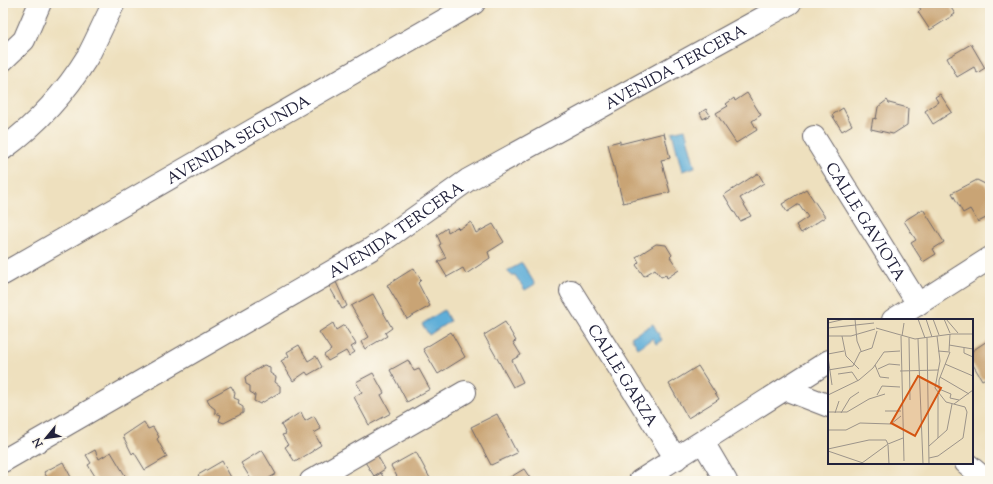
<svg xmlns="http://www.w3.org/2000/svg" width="993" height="484" font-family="'Sorts Mill Goudy',serif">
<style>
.water{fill:#5eaed8;stroke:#40688a}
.building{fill:#c9a474}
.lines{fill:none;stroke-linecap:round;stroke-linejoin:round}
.minor-casing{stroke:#696469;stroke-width:24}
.minor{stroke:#fff;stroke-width:22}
.labels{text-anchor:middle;stroke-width:3;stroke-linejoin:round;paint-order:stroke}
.street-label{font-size:16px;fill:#22223b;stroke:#fbf7ec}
.inset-road{fill:none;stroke:#9c948a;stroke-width:1}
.view{fill:#d45411;fill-opacity:0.15;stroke:#d45411;stroke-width:2}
.inset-edge{fill:none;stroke:#22223b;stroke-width:2}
</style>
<rect width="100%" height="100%" fill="#fbf7ec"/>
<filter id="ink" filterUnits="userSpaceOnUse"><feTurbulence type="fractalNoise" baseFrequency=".025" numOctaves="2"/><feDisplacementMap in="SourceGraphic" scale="8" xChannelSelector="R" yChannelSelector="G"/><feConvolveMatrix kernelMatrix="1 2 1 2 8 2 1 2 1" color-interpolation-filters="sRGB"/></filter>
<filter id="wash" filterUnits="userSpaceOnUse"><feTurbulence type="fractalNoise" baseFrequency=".012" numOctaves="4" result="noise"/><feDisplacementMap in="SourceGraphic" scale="16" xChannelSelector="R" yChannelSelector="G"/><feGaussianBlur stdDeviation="0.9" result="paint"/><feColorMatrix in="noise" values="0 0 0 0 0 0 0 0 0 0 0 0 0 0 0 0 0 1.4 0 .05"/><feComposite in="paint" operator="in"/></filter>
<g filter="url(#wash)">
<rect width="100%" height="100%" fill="#eee0be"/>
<!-- water -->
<g class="water">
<polygon points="685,129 695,167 682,171 672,132"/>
<polygon points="522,263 535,284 525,290 515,275 511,275 507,271"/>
<polygon points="444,310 450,321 429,335 422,324"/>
<polygon points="653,324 662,340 656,344 653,338 638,348 631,337"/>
</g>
<g id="blocks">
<!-- building -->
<g class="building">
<polygon points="917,3 948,3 955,14 930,30 918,12 921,10"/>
<polygon points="971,44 985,68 977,73 974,67 957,77 947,58"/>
<polygon points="747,93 761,115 752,121 757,130 736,143 716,113 728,106 726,104 734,98 735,101"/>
<polygon points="940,94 952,112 933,124 925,111 938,102 935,97"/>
<polygon points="887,100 889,103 908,108 907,125 893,134 871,129 873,118 876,119 878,107"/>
<polygon points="843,108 852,125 842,131 832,115"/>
<polygon points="706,109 710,115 703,119 700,113"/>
<polygon points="664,133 670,158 661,160 670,192 623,203 608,144 620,141 620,144"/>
<polygon points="758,173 764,183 740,198 751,216 740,221 724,195"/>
<polygon points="977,180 985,184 990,193 990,216 978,222 970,209 963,213 952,193"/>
<polygon points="806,189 825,217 801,233 796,225 808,217 799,204 787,212 782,204"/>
<polygon points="923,209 944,242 933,249 936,254 923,262 911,243 916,240 904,221"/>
<polygon points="471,222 476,233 493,224 504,242 488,252 490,258 466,274 463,268 447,277 438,262 446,258 439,245 441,244 437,235 447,228 448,232 457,227 459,229"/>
<polygon points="656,244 666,245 672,255 670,257 679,270 667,278 666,275 661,277 655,269 644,276 636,265 639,262 636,257"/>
<polygon points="414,268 421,280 418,283 430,306 407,319 387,285"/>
<polygon points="336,282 347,306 342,309 329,286"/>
<polygon points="373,294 392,328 385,333 387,336 365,349 361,342 369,337 351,306"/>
<polygon points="505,322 516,341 513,342 521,355 512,360 523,382 513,387 484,335"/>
<polygon points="333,323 336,330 344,325 356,344 351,347 355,352 349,356 346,351 328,361 324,355 331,350 319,332"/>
<polygon points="451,332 465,357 438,374 423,349"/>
<polygon points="990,339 990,363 988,364 990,376 982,380 972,363 972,351"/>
<polygon points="299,345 308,361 316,356 322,367 308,375 306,372 293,381 281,361 289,356 287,352"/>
<polygon points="408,360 414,371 419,369 430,389 407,402 390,370"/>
<polygon points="264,365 270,367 270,373 276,377 275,382 280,386 280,392 260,404 254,401 255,395 250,392 250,386 246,384 245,377"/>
<polygon points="698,366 719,399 688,418 669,384"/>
<polygon points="373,373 384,393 381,395 391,413 369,425 354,397 362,392 356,382"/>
<polygon points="231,386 235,393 234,398 239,400 238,404 243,407 243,413 224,423 219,421 221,415 215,413 215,409 211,406 207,399"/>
<polygon points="301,412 305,421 314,416 321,429 314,433 321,445 313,450 313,451 295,462 285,447 288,445 282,435 286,434 281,425"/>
<polygon points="497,414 517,453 491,465 471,427"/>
<polygon points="144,422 148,429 153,427 159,437 157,439 167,457 145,470 134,452 132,454 123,436"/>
<polygon points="95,450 99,459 111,452 126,477 119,481 98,481 88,465 91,463 86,455"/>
<polygon points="262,450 276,474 264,481 252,481 241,463"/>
<polygon points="416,452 431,480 405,481 403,478 399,480 391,466"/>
<polygon points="377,455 385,469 374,476 365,462"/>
<polygon points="222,461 233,481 202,481 198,475"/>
<polygon points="63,462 73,481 49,481 44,472"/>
<polygon points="524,469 532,481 504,481"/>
<polygon points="381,473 385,481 368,481"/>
</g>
</g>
</g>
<g filter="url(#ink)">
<use href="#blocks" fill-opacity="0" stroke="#696469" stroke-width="1"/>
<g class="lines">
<!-- minor casing -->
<g class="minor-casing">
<g id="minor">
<polyline points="3,60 24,40 40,3"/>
<path id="s1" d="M814,137l104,167"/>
<path d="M3,149c34,-25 63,-57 85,-93 9,-17 17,-36 26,-53"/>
<path id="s2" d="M3,274l471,-271"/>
<path id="s3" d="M571,291l105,168"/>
<polyline points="893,320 990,258"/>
<polyline points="785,389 829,406"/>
<polyline points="703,442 726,481"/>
<path id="s4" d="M3,461l368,-212 97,-69 322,-177"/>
<polyline points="966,463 987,481"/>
<polyline points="311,481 465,392"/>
<polyline points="640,481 829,361"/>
</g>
</g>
<!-- minor -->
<use href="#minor" class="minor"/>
</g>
</g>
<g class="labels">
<!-- street labels -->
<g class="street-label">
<text dy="6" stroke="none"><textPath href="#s4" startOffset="780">AVENIDA TERCERA</textPath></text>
<text dy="6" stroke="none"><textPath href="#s2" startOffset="271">AVENIDA SEGUNDA</textPath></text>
<text dy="6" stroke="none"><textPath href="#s1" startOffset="99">CALLE GAVIOTA</textPath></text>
<text dy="6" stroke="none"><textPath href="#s4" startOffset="456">AVENIDA TERCERA</textPath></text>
<text dy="6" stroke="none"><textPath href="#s3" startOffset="99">CALLE GARZA</textPath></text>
</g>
</g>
<!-- overview -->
<g transform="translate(828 319)">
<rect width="145" height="145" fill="#eee0be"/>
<path class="inset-road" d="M27,0l2,22 4,10M90,0l7,19M98,0l6,18M105,0l6,16M116,0l6,14M118,0l12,14M0,4l17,-4M0,9l46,-5M48,9l39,11 37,-5M124,15h21M0,17h23l24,-7M14,17l4,20 13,13M73,17l3,125M74,17l2,-13M81,19l1,62M99,19l2,126M90,20l5,125M121,26l24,4M136,29v5l9,4M110,32l12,1 -11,28v9l12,5 -1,4 9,2M121,32l1,-17M0,35l16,-3M0,38l4,28M117,45l28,12M47,46l5,12 9,1M50,50l11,-5 11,1M0,51l25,-4 7,-14 12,-4 5,-17M72,52l38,-1M10,55l14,-2 6,9M112,58l29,17M0,76l31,-15 14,-12 11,-16 16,-1M49,76l5,-9 18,1M126,85l19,-14M57,92h16M0,93h19l22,-13 16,-5M7,94l4,-12M13,94l9,-15 9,-6M0,111h18l14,-7 31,1 10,-8M110,119v-43M60,125l15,-6M60,126l1,19M101,127l18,-16 5,-26M0,130l41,-9h17l2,4M0,132l35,12M101,139l9,-2 25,-18 4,-26 -2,-5 -19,-5 -11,-14 5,-27 -3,-25M34,144l26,-19"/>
<path class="view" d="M90,57l23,12 -26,48 -24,-13z"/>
<rect width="145" height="145" class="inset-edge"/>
</g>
<!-- margin -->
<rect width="993" height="484" fill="none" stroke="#fbf7ec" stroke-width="16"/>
<!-- north arrow -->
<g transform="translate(46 438) rotate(241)" stroke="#fbf7ec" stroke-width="3" paint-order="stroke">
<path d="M0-3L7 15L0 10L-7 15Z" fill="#22223b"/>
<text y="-6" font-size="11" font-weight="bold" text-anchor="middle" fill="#22223b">N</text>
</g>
</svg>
